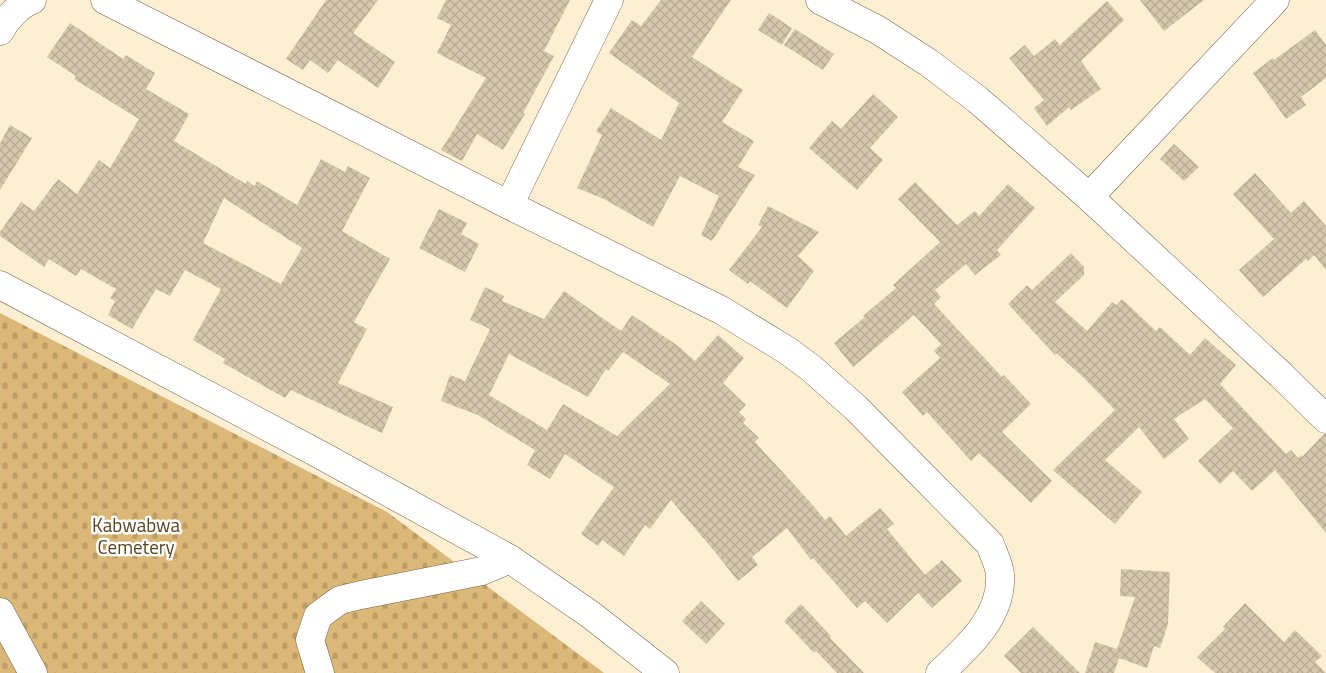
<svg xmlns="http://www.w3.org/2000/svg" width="1326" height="673" font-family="'Titillium Web',sans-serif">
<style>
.cemetery{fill:url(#cemetery-stones)}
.building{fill:url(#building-cross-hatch);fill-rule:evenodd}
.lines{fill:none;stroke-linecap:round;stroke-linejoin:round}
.minor-casing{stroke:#73664d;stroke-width:29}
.minor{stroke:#fff;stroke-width:28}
.labels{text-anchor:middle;stroke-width:5;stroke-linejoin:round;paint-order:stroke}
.park-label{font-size:19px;fill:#584621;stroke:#fefefe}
</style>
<defs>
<pattern id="cemetery-stones" width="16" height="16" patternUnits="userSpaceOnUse" patternTransform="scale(1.25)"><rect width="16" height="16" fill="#dbb877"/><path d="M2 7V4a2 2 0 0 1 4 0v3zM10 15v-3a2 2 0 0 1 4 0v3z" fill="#bb9d65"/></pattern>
<pattern id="building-cross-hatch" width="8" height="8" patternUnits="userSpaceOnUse" patternTransform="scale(1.25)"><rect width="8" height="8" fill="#d6c7ac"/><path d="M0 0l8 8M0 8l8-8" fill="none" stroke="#b7aa92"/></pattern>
</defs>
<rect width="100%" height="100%" fill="#feefd3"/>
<!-- cemetery -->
<polygon class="cemetery" points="0,313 387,512 604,673 0,673"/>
<!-- building -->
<g class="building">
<polygon points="326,0 378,0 353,33 395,62 378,88 338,60 328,73 310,60 303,70 286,59"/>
<polygon points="446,0 570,0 544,51 554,56 523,113 525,114 503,150 477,134 462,161 441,150 486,78 437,53 451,25 437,18"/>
<polygon points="661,0 731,0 692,57 743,90 722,122 754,141 738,167 755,175 712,241 701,235 719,196 680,176 653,227 604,199 577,188 602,135 596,131 611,108 661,140 679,103 609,53 632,20 641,26"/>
<polygon points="1140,0 1204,0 1164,31"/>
<polygon points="1107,1 1124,20 1081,61 1101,89 1071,110 1069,107 1047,126 1034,108 1044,100 1009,58 1025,45 1034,56 1055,39 1060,45"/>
<polygon points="769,13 792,28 782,45 758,30"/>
<path d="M70,23l53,36 3,-4 29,18 -9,16 43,25 -15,27 72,43 1,-3 8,5 2,-5 40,24 24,-46 24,13 3,-6 22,12 -28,53 48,28 -36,63 13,7 -29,54 55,24 -11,26 -91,-43 -6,8 -62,-35 2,-4 -32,-19 28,-51 -36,-19 -15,26 -14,-7 -24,40 -24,-14 7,-14 -5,-3 6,-9 -35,-20 -5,7 -27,-17 -5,8 -44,-31v-4l21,-30 13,9 24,-32 19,15 22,-34 11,8 29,-49 -65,-40 2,-3 -29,-19zM224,198l78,50 -21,36 -78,-41z"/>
<polygon points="795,29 834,54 823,70 784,45"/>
<polygon points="1315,30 1326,45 1326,78 1301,97 1306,105 1286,119 1253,73 1273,58 1274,60"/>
<polygon points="873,94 898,117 870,148 883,160 857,190 809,148 832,121 841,129"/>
<polygon points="10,125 32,138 0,190 0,143"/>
<polygon points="1174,144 1199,167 1184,181 1160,159"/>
<polygon points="1255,173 1291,213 1304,201 1326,226 1326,270 1314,255 1308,261 1306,259 1263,297 1239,270 1274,239 1233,194"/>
<polygon points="915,182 957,225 975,211 979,216 1008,184 1035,208 997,250 1001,255 975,275 966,264 935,290 941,297 934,304 1002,377 1004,375 1031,404 1002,432 1052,481 1031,503 979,453 971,461 927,412 923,416 902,392 940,358 934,351 941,344 914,315 853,367 834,343 865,317 863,316 896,288 893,285 940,242 898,199"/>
<polygon points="768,206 819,232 798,256 814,271 787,308 750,281 748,284 729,270 762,227 758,225"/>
<polygon points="439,209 467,223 461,234 479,244 465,272 419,248"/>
<polygon points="1071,253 1084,267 1084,275 1055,302 1087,331 1112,302 1116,305 1122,299 1156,331 1160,327 1190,355 1205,338 1236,365 1220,384 1286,454 1291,450 1298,458 1301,455 1302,457 1324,434 1326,434 1326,533 1275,470 1252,491 1233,471 1220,484 1198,461 1233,428 1205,399 1174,419 1189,439 1164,459 1139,427 1105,460 1142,492 1115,524 1053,470 1115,410 1083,377 1056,353 1055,355 1008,304 1027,285 1032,290"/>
<path d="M485,287l19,9 -2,5 42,18 20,-28 57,40 11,-16 46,31 17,15 23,-26 26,23 -21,25 23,22 -7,7 7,7 -3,4 16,15 -4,4 55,60 15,18 5,-4 16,20 34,-28 14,16 -7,5 38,46 17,-15 20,21 -30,27 -14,-15 -31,30 -22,-22 -8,7 -44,-50 -2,2 -24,-32 -35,29 6,8 -20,16 -23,-29 -44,-52 -21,29 -5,-4 -21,31 -22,-16 -4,6 -17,-12 33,-47 -49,-33 -15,25 -23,-14 8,-15 -57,-35 -37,-14 9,-26 15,6 25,-52 -20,-9zM623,352l47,32 -53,52 -54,-32 -16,26 -58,-35 20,-41 79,43 18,-28 2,2z"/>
<polygon points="1121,569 1170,572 1168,624 1160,648 1154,646 1147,668 1119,658 1114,673 1085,673 1095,642 1117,649 1135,597 1120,596"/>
<polygon points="701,601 725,624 706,644 682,621"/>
<polygon points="1245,603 1284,642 1295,630 1322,656 1315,662 1326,673 1215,673 1197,657 1225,629 1223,627"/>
<polygon points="801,604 831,636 830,638 864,673 837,673 816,651 814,653 784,621"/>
<polygon points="1033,627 1080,673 1021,673 1004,656"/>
</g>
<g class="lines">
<!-- minor casing -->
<g class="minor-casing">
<g id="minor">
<path d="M105,0l404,205 212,105 67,41 24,18 44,39 134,136c3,9 9,20 10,30 3,42 -32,73 -60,99"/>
<polyline points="820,0 878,30 929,63 978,100 1089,197 1281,375 1326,419"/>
<path d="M0,31c7,-13 19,-26 32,-31"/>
<polyline points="1089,197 1275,0"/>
<polyline points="509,205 609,0"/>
<polyline points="0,285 317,453 510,559 591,615 665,673"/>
<polyline points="0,612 33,673"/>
<polyline points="320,673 310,640 318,616 340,600 361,595 482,571 510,559"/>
</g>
</g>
<!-- minor -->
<use href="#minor" class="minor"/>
</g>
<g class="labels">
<!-- park labels -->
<g class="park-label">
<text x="136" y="532">Kabwabwa<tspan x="136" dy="22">Cemetery</tspan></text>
</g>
</g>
</svg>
